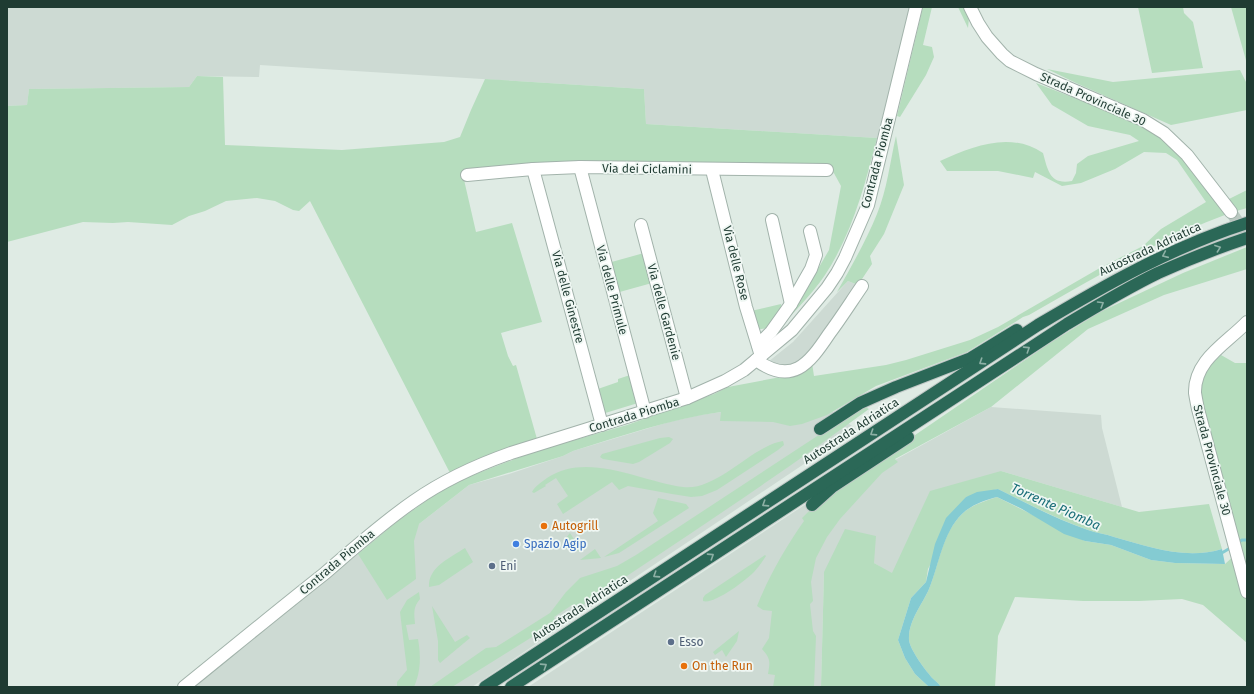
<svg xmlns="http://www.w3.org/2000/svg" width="1254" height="694" font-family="'Fira Sans',sans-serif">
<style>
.built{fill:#cddad3}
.green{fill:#b6ddbe}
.water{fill:#84cbd2}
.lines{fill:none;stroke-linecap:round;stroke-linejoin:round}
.stream{stroke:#84cbd2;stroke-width:3}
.minor-tunnel{stroke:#b9c8c0;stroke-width:12;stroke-dasharray:12 6;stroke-linecap:butt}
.minor-casing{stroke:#a2b3ab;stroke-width:14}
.highway-casing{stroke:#c0c8c6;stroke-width:14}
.minor{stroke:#fff;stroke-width:12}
.highway{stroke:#2b6857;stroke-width:12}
.oneway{stroke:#8db0a5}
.food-dot{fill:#e8710a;stroke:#eff7f3;stroke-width:1.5}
.shop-dot{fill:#3f7fe0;stroke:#eff7f3;stroke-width:1.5}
.service-dot{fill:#5c6f8a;stroke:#eff7f3;stroke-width:1.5}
.labels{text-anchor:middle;stroke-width:3.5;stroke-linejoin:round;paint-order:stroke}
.street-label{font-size:12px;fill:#1f3b32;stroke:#eff7f3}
.food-label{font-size:12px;fill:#c56008;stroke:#eff7f3;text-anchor:start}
.shop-label{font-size:12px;fill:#366cbe;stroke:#eff7f3;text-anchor:start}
.service-label{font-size:12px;fill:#4e5e75;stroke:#eff7f3;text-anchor:start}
.water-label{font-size:13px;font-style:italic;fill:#196e78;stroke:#eff7f3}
</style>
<rect width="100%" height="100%" fill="#dfebe4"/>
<!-- built -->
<g class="built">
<polygon points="7,7 911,7 877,138 646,124 644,89 260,65 259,77 197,76 189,87 29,89 27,105 7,106"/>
<polygon points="848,281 858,285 817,346 793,366 777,367 768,362 793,342"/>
<polygon points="817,399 856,429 472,687 194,687 392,526 419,524 469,485 509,474 563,456 573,451 669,422 700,415"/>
<polygon points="991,407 1101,415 1102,428 1122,507 1001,471 892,574 874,563 824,572 821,687 528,687 885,452 895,460"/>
</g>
<!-- green -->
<g class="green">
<polygon points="923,7 932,7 923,45 932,47 934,57 926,75 900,117 897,116"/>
<polygon points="958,7 963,7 969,18 968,28"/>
<polygon points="1138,7 1183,7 1184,13 1193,22 1203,68 1152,73"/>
<polygon points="1231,7 1247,7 1247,64"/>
<polygon points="1047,69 1113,82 1240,70 1247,84 1247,110 1171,125 1076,83"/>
<path d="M197,76l26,1 2,68 117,5 102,-8 16,-5 11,-27 14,-31 159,10 2,35 231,14c-12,47 -25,96 -52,137 -15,22 -36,42 -54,62l26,-32 32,-55 12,-64 -11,-20 -249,-4 -119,9 14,61 36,-9 30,99 -41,11 7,23 5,10 3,-1 21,74 -87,34 -140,-272 -11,10 -6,-1 -18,-9 -18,-3 -31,3 -21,10 -16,5 -17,9 -44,-3 -15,1 -30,-1 -76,20v-136l20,-1 2,-16 160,-2z"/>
<path d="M1036,83l105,41 22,13 20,18 47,58c-71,26 -136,65 -201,102l-6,2 -56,35 -91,34 -49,29 -25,9 -12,2 -17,-4 -53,-1 1,-9c-51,7 -99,24 -148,39l-10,5 -94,29 -50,39 -5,17 2,38 -29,21 -29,-46 41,-34 51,-36 83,-32 94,-27 87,-31 14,-7 63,-12 21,-12 2,13 72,-11 20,-5 64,-20 28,-13 100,-58 45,-23 18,-17 45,-27 -29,-42 -11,-7 -22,-1 -29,17 -34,14 -19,3 -27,-14 -2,6 -35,-7h-51l-7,-10c33,-15 70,-30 103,-8 5,18 7,32 29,28l4,-8 1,-9 11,-8 51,-15 -9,-6 -42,-9 -36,-21z"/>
<path d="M896,136l8,49 -20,49 -14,22 2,8 -14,21 -10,-4 -11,11c14,-25 29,-51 40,-78 10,-24 13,-52 19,-78z"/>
<polygon points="1247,190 1247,208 1233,212 1225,201"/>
<path d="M1247,247v22l-83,26 -76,34 -97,78 -96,52 3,3 -16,11 -42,46 -13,18 -11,21 -5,24 2,19 -3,3 3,27 3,5 -2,51h-41l2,-12 -7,-1c2,-12 3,-15 -6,-25l7,-11 3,-27 -9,-1 -6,-4c12,-30 28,-58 47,-85l-2,-3 18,-18 230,-157 50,-31 83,-39z"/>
<polygon points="644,253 652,283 616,293 608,263"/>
<polygon points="781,304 782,310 767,328 756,330 751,311"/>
<path d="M1221,355l14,8h12v280l-44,-38 -21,-6 -43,2h-56l-68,-4 -17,39 -3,51h-54c-3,-5 -9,-8 -12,-13 -6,-7 -19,-25 -20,-34 -1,-19 13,-35 20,-51 10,-24 13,-56 33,-75 9,-9 23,-13 35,-17l88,44 26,4 40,15 24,3 50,1 13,-12 -39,-161 2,-13 11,-14z"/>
<polygon points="630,375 638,403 602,414 595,390 618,382 618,379"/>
<path d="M863,406l6,3c-92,68 -188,131 -283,194l-11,6 -3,-4 -18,12 2,5 -104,65h-22l56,-39 10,-1 54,-34 16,-21 14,-14 37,-12 19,-11z"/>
<polygon points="669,437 673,439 670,443 639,462 633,464 603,459 600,457 602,454 660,438"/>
<path d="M783,441l1,4 -6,5 -61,40 -15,6 -11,1 -19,-3 -44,-8 -9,4 -7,-8 -49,32 -6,-10 11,-8 -12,-18 -11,7 1,1 -12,7 -2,-1c3,-6 10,-10 15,-14 40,-27 93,3 136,9 28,4 58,-28 83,-40 5,-3 11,-5 17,-6z"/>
<path d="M1001,471l138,41 70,-8 13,45c-36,11 -73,-2 -108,-12 -8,-3 -18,-4 -26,-7 -31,-11 -60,-26 -90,-41l-32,8 -38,72 -2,13 -15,16 -13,42 7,18 10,16 14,13h-108l3,-115 21,-43 31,7 -2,27 18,10 38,-82z"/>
<polygon points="658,498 686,504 689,508 619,553 604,557 658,521 653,513"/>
<polygon points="570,533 581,550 576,551 567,547 566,538"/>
<path d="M465,548l8,14 -34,23 -10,2c-1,-20 21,-29 36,-39z"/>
<polygon points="595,549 601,558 580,560"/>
<path d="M765,555l1,1c-4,6 -8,12 -13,17 -8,8 -40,32 -50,28v-3l2,-3z"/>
<path d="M419,592l1,7c-7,8 -6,14 -5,25l-9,1 3,15 9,-1c3,17 3,32 -4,48h-17v-5l10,-12 -7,-58 7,-12z"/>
<polygon points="432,606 455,642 467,635 470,638 440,663 438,660 438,641"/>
<polygon points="739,631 737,641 726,657 722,650 715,655 713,652"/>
</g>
<!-- water -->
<path class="water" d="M998,489c30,15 58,30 90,41 8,3 18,4 26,7 35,10 72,23 108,12l3,15 -50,-1 -24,-3 -40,-15 -26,-4 -21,-7 -42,-25 -25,-12c-12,3 -26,8 -35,17 -19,18 -23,51 -33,75 -7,16 -21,32 -20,51 1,9 14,27 20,34 3,5 9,8 12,13h-12l-14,-13 -10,-16 -7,-18 13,-42 15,-16 9,-38 11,-26 20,-21 11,-5z"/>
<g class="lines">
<!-- stream -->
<g class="stream">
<polyline points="1237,543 1242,540 1247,540"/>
<polyline points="1220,554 1232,547"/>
</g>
<!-- minor-tunnel -->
<polyline class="minor-tunnel" points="1231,212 1247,235"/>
<!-- minor casing -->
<g class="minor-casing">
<g id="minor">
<polyline points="970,7 978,23 987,37 1002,54 1010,61 1036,74 1143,120 1164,133 1187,155 1231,212"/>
<polyline points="580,167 645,412"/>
<polyline points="533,169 602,425"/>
<polyline points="712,170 746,307 761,356"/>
<polyline points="467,175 533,169 580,167 827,170"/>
<polyline points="772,220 791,304"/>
<polyline points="641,225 687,398"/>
<path d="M1247,322c-20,21 -53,38 -52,71 1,6 2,11 3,16l49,183"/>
<polyline points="758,345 771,332 791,304 811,269 816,255 810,231"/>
<path d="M756,360c36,26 53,4 73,-26 12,-16 22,-32 33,-48"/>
<path d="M184,687c47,-38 93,-76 140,-113 29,-25 58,-51 90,-73 30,-21 63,-36 97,-48l176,-55 38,-17 19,-11 48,-40 35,-42 10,-15 8,-15 23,-53 48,-198"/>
</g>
</g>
<!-- highway casing -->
<g class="highway-casing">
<g id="highway">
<polyline points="820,429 860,403 896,387 971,358 1017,330"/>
<polyline points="812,505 832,487 908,437"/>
<path d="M485,687l553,-362c67,-40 134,-78 209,-102"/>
<path d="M511,687l556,-363c30,-18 60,-36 91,-51 29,-13 59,-25 89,-35"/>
</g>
</g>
<!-- minor -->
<use href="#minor" class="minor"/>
<!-- highway -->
<use href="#highway" class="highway"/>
</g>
<!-- one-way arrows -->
<defs><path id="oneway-chevron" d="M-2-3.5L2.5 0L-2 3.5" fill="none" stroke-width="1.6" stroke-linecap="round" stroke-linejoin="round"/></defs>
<g class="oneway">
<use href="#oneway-chevron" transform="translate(1218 248) rotate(-20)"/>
<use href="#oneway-chevron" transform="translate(1165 255) rotate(156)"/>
<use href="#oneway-chevron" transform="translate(1101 304) rotate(-31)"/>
<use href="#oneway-chevron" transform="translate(1027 349) rotate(-33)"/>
<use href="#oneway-chevron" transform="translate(982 362) rotate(147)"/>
<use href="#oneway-chevron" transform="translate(873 433) rotate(147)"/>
<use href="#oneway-chevron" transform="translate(765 504) rotate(147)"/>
<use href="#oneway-chevron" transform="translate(711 556) rotate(-33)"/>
<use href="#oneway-chevron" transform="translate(656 575) rotate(147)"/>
<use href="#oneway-chevron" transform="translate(544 666) rotate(-33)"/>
</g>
<!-- markers -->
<g class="food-dot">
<circle cx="544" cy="526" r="4"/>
<circle cx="684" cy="666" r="4"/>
</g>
<circle class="shop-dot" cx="516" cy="544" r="4"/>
<g class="service-dot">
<circle cx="492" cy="566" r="4"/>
<circle cx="671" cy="642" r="4"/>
</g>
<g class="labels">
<!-- street labels -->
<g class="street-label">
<text transform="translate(1093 99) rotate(24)" y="4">Strada Provinciale 30</text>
<text transform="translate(877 163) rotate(-75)" y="4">Contrada Piomba</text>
<text transform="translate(647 169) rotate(1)" y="4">Via dei Ciclamini</text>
<text transform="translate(1150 249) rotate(-25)" y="4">Autostrada Adriatica</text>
<text transform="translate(736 263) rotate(76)" y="4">Via delle Rose</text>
<text transform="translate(612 290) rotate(75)" y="4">Via delle Primule</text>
<text transform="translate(568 297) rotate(75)" y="4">Via delle Ginestre</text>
<text transform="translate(664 312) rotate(75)" y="4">Via delle Gardenie</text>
<text transform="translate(634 415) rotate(-17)" y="4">Contrada Piomba</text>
<text transform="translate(851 431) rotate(-33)" y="4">Autostrada Adriatica</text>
<text transform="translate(1212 460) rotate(75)" y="4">Strada Provinciale 30</text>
<text transform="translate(337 562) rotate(-40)" y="4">Contrada Piomba</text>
<text transform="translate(580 608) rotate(-33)" y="4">Autostrada Adriatica</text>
</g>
<!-- food labels -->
<g class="food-label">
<text x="552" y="530">Autogrill</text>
<text x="692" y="670">On the Run</text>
</g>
<!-- shop labels -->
<g class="shop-label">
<text x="524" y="548">Spazio Agip</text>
</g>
<!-- service labels -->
<g class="service-label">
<text x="500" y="570">Eni</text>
<text x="679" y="646">Esso</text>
</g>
<!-- water labels -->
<g class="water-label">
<text transform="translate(1056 506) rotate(24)" y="5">Torrente Piomba</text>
</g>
</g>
<!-- border -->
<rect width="1254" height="694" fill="none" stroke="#1f3b32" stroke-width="16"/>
</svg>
